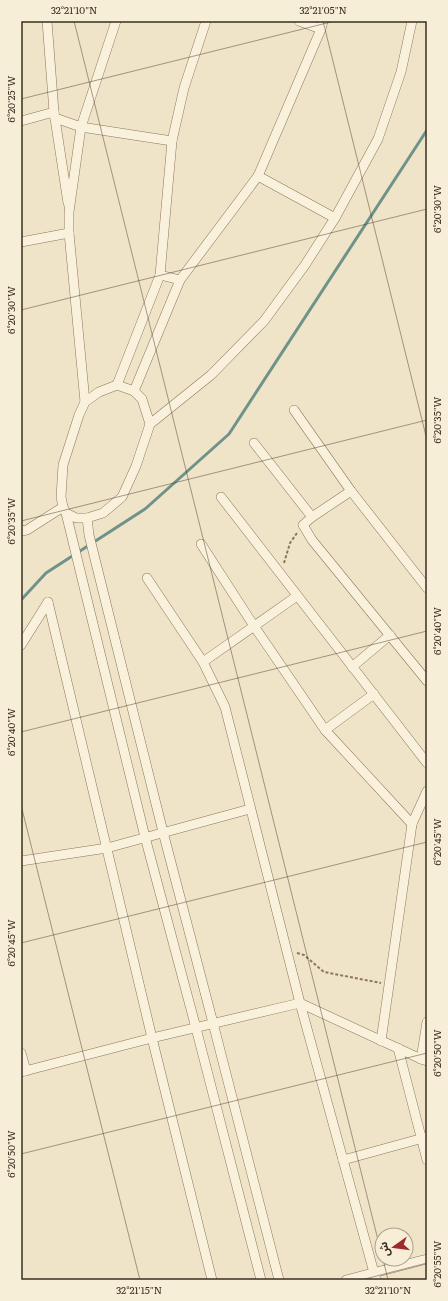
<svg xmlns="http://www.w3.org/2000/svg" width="448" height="1301" font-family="Literata,'Noto Sans Arabic',serif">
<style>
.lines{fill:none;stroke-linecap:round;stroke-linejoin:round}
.stream{stroke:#6f938a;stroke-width:3}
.minor-casing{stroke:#8d765c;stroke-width:10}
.path{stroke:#8d765c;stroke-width:2;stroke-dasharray:3 2;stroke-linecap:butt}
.minor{stroke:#faf1dc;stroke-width:9}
.ticks{fill:none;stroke:#3d2e20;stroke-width:1;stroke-opacity:0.45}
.neatline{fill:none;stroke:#3d2e20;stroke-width:1.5}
.ticks-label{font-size:10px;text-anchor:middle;fill:#3d2e20}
</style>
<rect width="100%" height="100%" fill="#f0e4c8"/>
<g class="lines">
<!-- stream -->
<polyline class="stream" points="21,600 46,573 145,509 229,434 427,130"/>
<!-- minor casing -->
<g class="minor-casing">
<g id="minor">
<polyline points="47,21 54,112 68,203"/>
<polyline points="299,21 321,29"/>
<polyline points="55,118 81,127 172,141"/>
<polyline points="21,121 54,112"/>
<polyline points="258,176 335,218"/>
<polyline points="21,242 69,233"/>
<polyline points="160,275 180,280"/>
<polyline points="117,385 160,275 172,141 184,88 206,21"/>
<polygon points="117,385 134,391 142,399 150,424 136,466 122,497 103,513 87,518 76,518 66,513 63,507 61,497 63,465 79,415 85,402 99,392"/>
<polyline points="134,391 180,280 258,176 321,29 323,21"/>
<polyline points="85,402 69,233 69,212 81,127 116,21"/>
<polyline points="294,410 351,491 427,588"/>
<polyline points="150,424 211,375 264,321 305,265 335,218 378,139 401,72 412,21"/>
<polyline points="254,443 312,517"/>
<polyline points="351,491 312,517 303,525 312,540 427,681"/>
<polyline points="221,497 427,763"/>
<polyline points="66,513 145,837 196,1028 261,1280"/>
<polyline points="87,518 89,535 163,832 213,1023 279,1280"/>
<polyline points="21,530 23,531 27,530 63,507"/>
<polyline points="201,544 254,626 325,730 412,824"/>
<polyline points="147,578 203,662 225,707 300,1003 376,1280"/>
<polyline points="48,602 152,1038 212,1280"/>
<polyline points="21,645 48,602"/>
<polyline points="203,662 297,596"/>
<polyline points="352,667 390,635"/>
<polyline points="325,730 374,694"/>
<polyline points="21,861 107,848 250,809"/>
<polyline points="381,1041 412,824 427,791"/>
<polyline points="398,1048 427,1160"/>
<polyline points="21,1053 26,1071"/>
<polyline points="421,1059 427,1022"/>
<polyline points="21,1072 152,1038 300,1003 421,1059 427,1061"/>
<polyline points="343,1160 427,1137"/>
<polyline points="346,1280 427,1259"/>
</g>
</g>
<!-- path -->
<g class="path">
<polyline points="284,563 290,543 297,533"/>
<polyline points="297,953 304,955 324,972 381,983"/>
</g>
<!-- minor -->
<use href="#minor" class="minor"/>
</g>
<!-- ticks -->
<path class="ticks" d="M74,21l308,1235M323,21l104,419M21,99l314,-78M21,310l406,-101M21,521l406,-101M21,732l406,-101M21,805l119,475M21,943l406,-101M21,1154l406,-101M383,1259l5,21M361,1280l66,-17"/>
<!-- border -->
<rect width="448" height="1301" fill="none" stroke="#f7eed8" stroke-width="44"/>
<!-- north arrow -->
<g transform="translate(394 1247) rotate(256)"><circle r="19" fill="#f7eed8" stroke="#ada18e"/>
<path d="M0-3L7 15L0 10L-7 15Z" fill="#9e2a2b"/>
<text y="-6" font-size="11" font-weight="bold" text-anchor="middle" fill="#3d2e20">ش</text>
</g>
<rect x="22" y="22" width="404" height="1257" class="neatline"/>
<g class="ticks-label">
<text x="74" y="14">32°21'10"N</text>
<text x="323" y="14">32°21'05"N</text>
<text transform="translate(11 99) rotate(-90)" y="4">6°20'25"W</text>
<text transform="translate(437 209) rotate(-90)" y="4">6°20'30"W</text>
<text transform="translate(11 310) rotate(-90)" y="4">6°20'30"W</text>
<text transform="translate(437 420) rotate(-90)" y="4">6°20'35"W</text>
<text transform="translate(11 521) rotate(-90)" y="4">6°20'35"W</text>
<text transform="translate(437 631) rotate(-90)" y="4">6°20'40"W</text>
<text transform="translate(11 732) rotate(-90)" y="4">6°20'40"W</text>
<text transform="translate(437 842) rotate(-90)" y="4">6°20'45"W</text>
<text transform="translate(11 943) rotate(-90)" y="4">6°20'45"W</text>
<text transform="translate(437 1053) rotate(-90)" y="4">6°20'50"W</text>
<text transform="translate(11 1154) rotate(-90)" y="4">6°20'50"W</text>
<text transform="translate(437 1264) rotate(-90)" y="4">6°20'55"W</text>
<text x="139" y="1294">32°21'15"N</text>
<text x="388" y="1294">32°21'10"N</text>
</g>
</svg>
